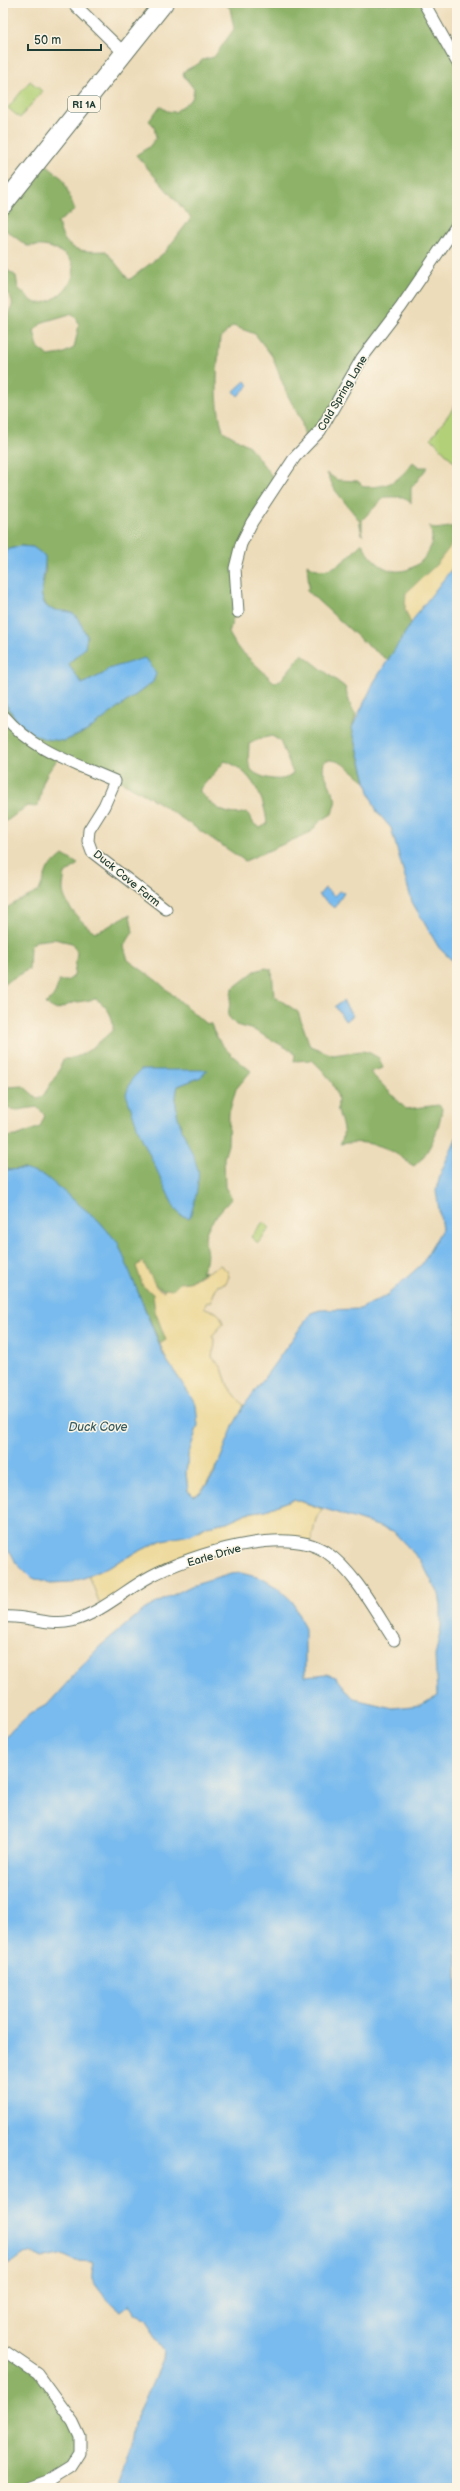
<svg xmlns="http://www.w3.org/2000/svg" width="460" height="2491" font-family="'Balsamiq Sans',sans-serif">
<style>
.green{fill:#b2d077;stroke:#688656}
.forest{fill:#8db268;stroke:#56784e;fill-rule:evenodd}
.sand{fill:#eeda9e;stroke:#868c69}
.water{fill:#79bbee;stroke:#4c7c91}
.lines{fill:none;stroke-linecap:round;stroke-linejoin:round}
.street-casing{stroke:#677563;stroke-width:13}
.primary-casing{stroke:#677563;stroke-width:20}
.street{stroke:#fff;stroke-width:11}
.primary{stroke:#fff;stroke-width:18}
.labels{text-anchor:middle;stroke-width:3;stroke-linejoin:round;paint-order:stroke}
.shield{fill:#fcf5e5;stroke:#617469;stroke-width:1}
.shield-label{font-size:10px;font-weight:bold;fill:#1f3d34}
.street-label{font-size:11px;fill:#1f3d34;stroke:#fcf5e5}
.water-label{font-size:12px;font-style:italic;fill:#365c62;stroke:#fcf5e5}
</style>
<rect width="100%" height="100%" fill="#fcf5e5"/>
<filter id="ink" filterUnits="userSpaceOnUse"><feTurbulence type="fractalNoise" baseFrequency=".025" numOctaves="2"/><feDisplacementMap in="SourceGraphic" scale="8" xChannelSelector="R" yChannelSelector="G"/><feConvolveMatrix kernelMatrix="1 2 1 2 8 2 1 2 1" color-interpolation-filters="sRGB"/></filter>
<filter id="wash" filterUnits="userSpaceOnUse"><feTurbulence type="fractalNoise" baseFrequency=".012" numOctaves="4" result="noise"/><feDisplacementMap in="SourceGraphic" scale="16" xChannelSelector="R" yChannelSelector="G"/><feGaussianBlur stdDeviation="0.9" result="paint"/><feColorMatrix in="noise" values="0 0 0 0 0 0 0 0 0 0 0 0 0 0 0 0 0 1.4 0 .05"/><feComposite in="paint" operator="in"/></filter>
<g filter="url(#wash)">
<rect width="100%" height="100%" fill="#eddcb9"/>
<!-- green -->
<g class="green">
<polygon points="30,81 42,91 20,118 8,108"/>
<polygon points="457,403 457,465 431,438"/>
<polygon points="263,1222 270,1228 258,1243 251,1237"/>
</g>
<!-- forest -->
<g class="forest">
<path d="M223,3h203l31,57v165l-150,221 -6,-26 -14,-26 -15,-38 -17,-22 -22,-8 -13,12c-3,32 -6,62 3,93l26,15 29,38 -15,19 -27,66 4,45 -7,4 -4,15 8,14 37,35 6,-1 22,-27 43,33 6,20 5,8 -4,13 14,54c-12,-9 -26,-26 -42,-21l-1,9 13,30 -4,14 -13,8 -8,10 -66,29 -89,-60 -35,-20 -63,-23c-4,7 -11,14 -14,22 -4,9 -2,19 -8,27l-9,-1 -23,17 1,14h-2v-137l14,21 47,20 23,-10 66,-49 3,-8 -48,-5 -5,5 -21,10 -14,-20 17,-16 2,-12 -10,-19 -5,-4 -17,-1 -7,-4 -7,-12 5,-28 -5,-14 -8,-7 -13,-1 -13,4 -4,6v-229c5,-5 4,-6 6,-12 5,-13 5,-15 -6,-26v-22l13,9 2,12c5,4 10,11 16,14 17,8 57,-28 31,-47 -13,-9 -22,-10 -38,-9l-24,-18v-52l13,11 24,-27 23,19 12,31 -17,12c6,30 22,30 48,29l23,29 36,-28 26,-34 -55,-63 13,-8 7,-9 -2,-12 -5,-5 11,-15 7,5 8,1 17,-13 2,-10 -11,-14 1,-4 16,-8 2,-3 12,-3 20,-28 -4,-21zM70,314l6,3 3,8 -5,23 -12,6 -14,2 -10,-9 -4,-16 9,-9zM272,736l8,5 13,32c-7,11 -35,6 -42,-4 -4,-6 -2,-18 -2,-25l10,-5zM225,761c26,9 40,37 42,63l-7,4 -6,-4 -7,-12c-21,6 -33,-5 -47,-20v-3z"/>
<path d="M413,462l6,5h9l-17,21v15l-8,-6h-18l-23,23v15l-3,-15 -24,-30 -8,-17 10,7 21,1 6,6c25,0 34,-5 49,-25z"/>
<path d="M429,526l6,3 22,-3c0,28 -32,50 -51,67l-1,16 6,15 -23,36 -21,-15 -61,-55 3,-3 -2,-23c21,16 40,-5 55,-21 31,59 83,11 67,-17z"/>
<path d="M63,855l15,9 -13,10c-1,5 -2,11 -2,16 1,15 20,34 32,42 14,-3 21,-13 35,-17l3,17 -9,14 4,14 29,21 48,42 6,1c6,21 23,33 40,47l-15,18 -7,24 -1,32 -4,13 1,29 7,11c-8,9 -22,23 -26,35 -4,16 7,20 -5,39l5,-1 -17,11 -10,1 -7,7c-19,1 -21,-13 -29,-28l-7,4 7,20 10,8 2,17 11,29 -6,4 -43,-101 -18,-22 -31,-25 -43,-27 -19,1 -3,-3v-30l13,-1 24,-9 5,-12 -8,-8 -19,3 -15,-2v-28l5,7 15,-1 14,12 6,-2 16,-25 4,-12c19,1 36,-17 50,-29 1,-14 -6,-24 -17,-31l-24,4 -15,7 -12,-6 10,-10 4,-13h8l7,-5 3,-24 -5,-9 -18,-4 -18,2 -6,6 -1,22 -26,15v-73c10,-9 24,-13 36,-20l9,-23zM141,1070l60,7 -23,9c-8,29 10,59 20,85l-24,36 -34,-75z"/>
<path d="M266,968l6,2 2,26 24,16 12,34 23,9 28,-4 7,1 11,6 4,10 -13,4 36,37 33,-4 3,3c-2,19 -12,46 -28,58 -8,-4 -13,-10 -21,-14 -16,-10 -36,-11 -53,-8 7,-11 1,-22 -2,-33 -1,-4 0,-8 0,-12 -2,-15 -15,-29 -26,-39l-18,1 1,-6 -3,-4 -38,-21 -18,-5 -8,-9 4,-27 23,-18z"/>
<polygon points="3,2349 32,2367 81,2439 73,2466 26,2488 3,2488"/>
</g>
<!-- sand -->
<g class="sand">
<polygon points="457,538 457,562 411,624 405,609 406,593 436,565"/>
<path d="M143,1262l14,26 6,3 3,-2 6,1 7,-7 10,-1 31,-17 8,7 1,5 -4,7 -8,2 -7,17 -3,-1 -3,5c10,6 16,3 19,17l-11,12c6,9 1,12 0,21l10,11 6,18 16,20c-15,27 -26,74 -50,90l-6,-5 -2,-18 2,-18 10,-30 -17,-44 -12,-16 -9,-21 6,-4 -11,-29 -2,-17 -10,-8 -7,-20z"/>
<polygon points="294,1499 322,1509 316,1519 311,1542 282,1539 209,1553 100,1604 89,1576 162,1540 200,1531 207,1526 227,1522 247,1513 266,1510"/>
</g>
<!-- water -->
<g class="water">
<polygon points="245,381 249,385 238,396 234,391"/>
<path d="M20,546l13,1 12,9c1,12 -5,33 -3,41 4,18 18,11 30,16 7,3 11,17 15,23l-2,12 -17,16 14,20 21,-10 5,-5 36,-11 5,4 7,12 -3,8 -66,49 -23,10 -19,-2 -14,-6 -14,-12 -14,-21v-144l4,-6z"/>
<polygon points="457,562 457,965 439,948 412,902 391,828 377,812 369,792 352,728 374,682 419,611"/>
<polygon points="325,888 334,896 339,891 344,893 334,908 319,895"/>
<polygon points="343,1001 353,1016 345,1021 335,1006"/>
<path d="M141,1070h66l-6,7 -23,9c-9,31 13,56 20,84 2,10 -4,39 -9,48l-9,-3 -6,-8 -35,-75 -13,-38 6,-15z"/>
<path d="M457,1136v1352h-341l15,-42 3,-22 28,-64 1,-10 -11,-14 -2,-9 -5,-8 -9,-4 -7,-10 -8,6c-7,-3 -27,-25 -29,-33 -1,-5 1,-11 2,-16l-18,-1 -16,-7 -18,4c-21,-12 -19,2 -39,9v-529l27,-24 18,-10 51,-57 46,-38 46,-23 40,-12 10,-1 20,5 17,10 15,14 12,27v47l21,-2 10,3 18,22 39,9 28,-3 16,-9 -2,-40 6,-29v-22l-2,-11 -19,-34 -27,-29 -99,-32 -28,11 -19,3 -20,9 -20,4 -16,9 -29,5 -73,36 -19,7 -21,1 -19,-7 -14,-14 -5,-10 -8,-7v-379l3,3 18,-1 21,7 54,45 19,22 46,113 32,48 2,21 -10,31 -2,17 2,18 6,5 8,-5 12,-16 20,-51 10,-18 67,-93 9,-3 40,-1 26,-13 36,-32 20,-35 -6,-38 5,-19z"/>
</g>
</g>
<g filter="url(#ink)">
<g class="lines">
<!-- street casing -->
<g class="street-casing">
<g id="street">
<polyline points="73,3 124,53"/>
<polyline points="424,3 457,62"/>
<polyline points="238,612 235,568 241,544 252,522 295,457 320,431 362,358 401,307 457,225"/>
<path d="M3,715c32,37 69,47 112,66l-11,25 -15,24 -1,11 4,11 74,57"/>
<path d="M3,1617c23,-3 45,10 69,4 29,-8 53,-31 79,-45 40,-21 134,-52 175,-24 29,20 49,59 68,88"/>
<polyline points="3,2350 38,2374 73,2422 80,2437 80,2453 71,2467 50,2480 46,2488"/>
<polyline points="28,2488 50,2480"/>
</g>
</g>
<!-- primary casing -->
<g class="primary-casing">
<polyline id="primary" points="3,205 164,3"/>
</g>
<!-- street -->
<use href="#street" class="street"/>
<!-- primary -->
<use href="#primary" class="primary"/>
</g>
</g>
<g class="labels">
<!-- shield labels -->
<rect class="shield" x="68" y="96" width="32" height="16" rx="3"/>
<g class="shield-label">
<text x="84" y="108">RI 1A</text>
</g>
<!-- street labels -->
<g class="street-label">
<text transform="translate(342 393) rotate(-59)" y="4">Cold Spring Lane</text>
<text transform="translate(127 878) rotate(39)" y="4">Duck Cove Farm</text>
<text transform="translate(214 1555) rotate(-16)" y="4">Earle Drive</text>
</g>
<!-- water labels -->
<g class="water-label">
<text x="98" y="1431">Duck Cove</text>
</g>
</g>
<!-- margin -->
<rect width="460" height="2491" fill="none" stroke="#fcf5e5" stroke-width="16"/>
<!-- scale -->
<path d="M28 44v6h73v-6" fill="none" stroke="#1f3d34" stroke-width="2"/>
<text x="34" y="44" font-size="12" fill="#1f3d34" stroke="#fcf5e5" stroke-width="3" paint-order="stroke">50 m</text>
</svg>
